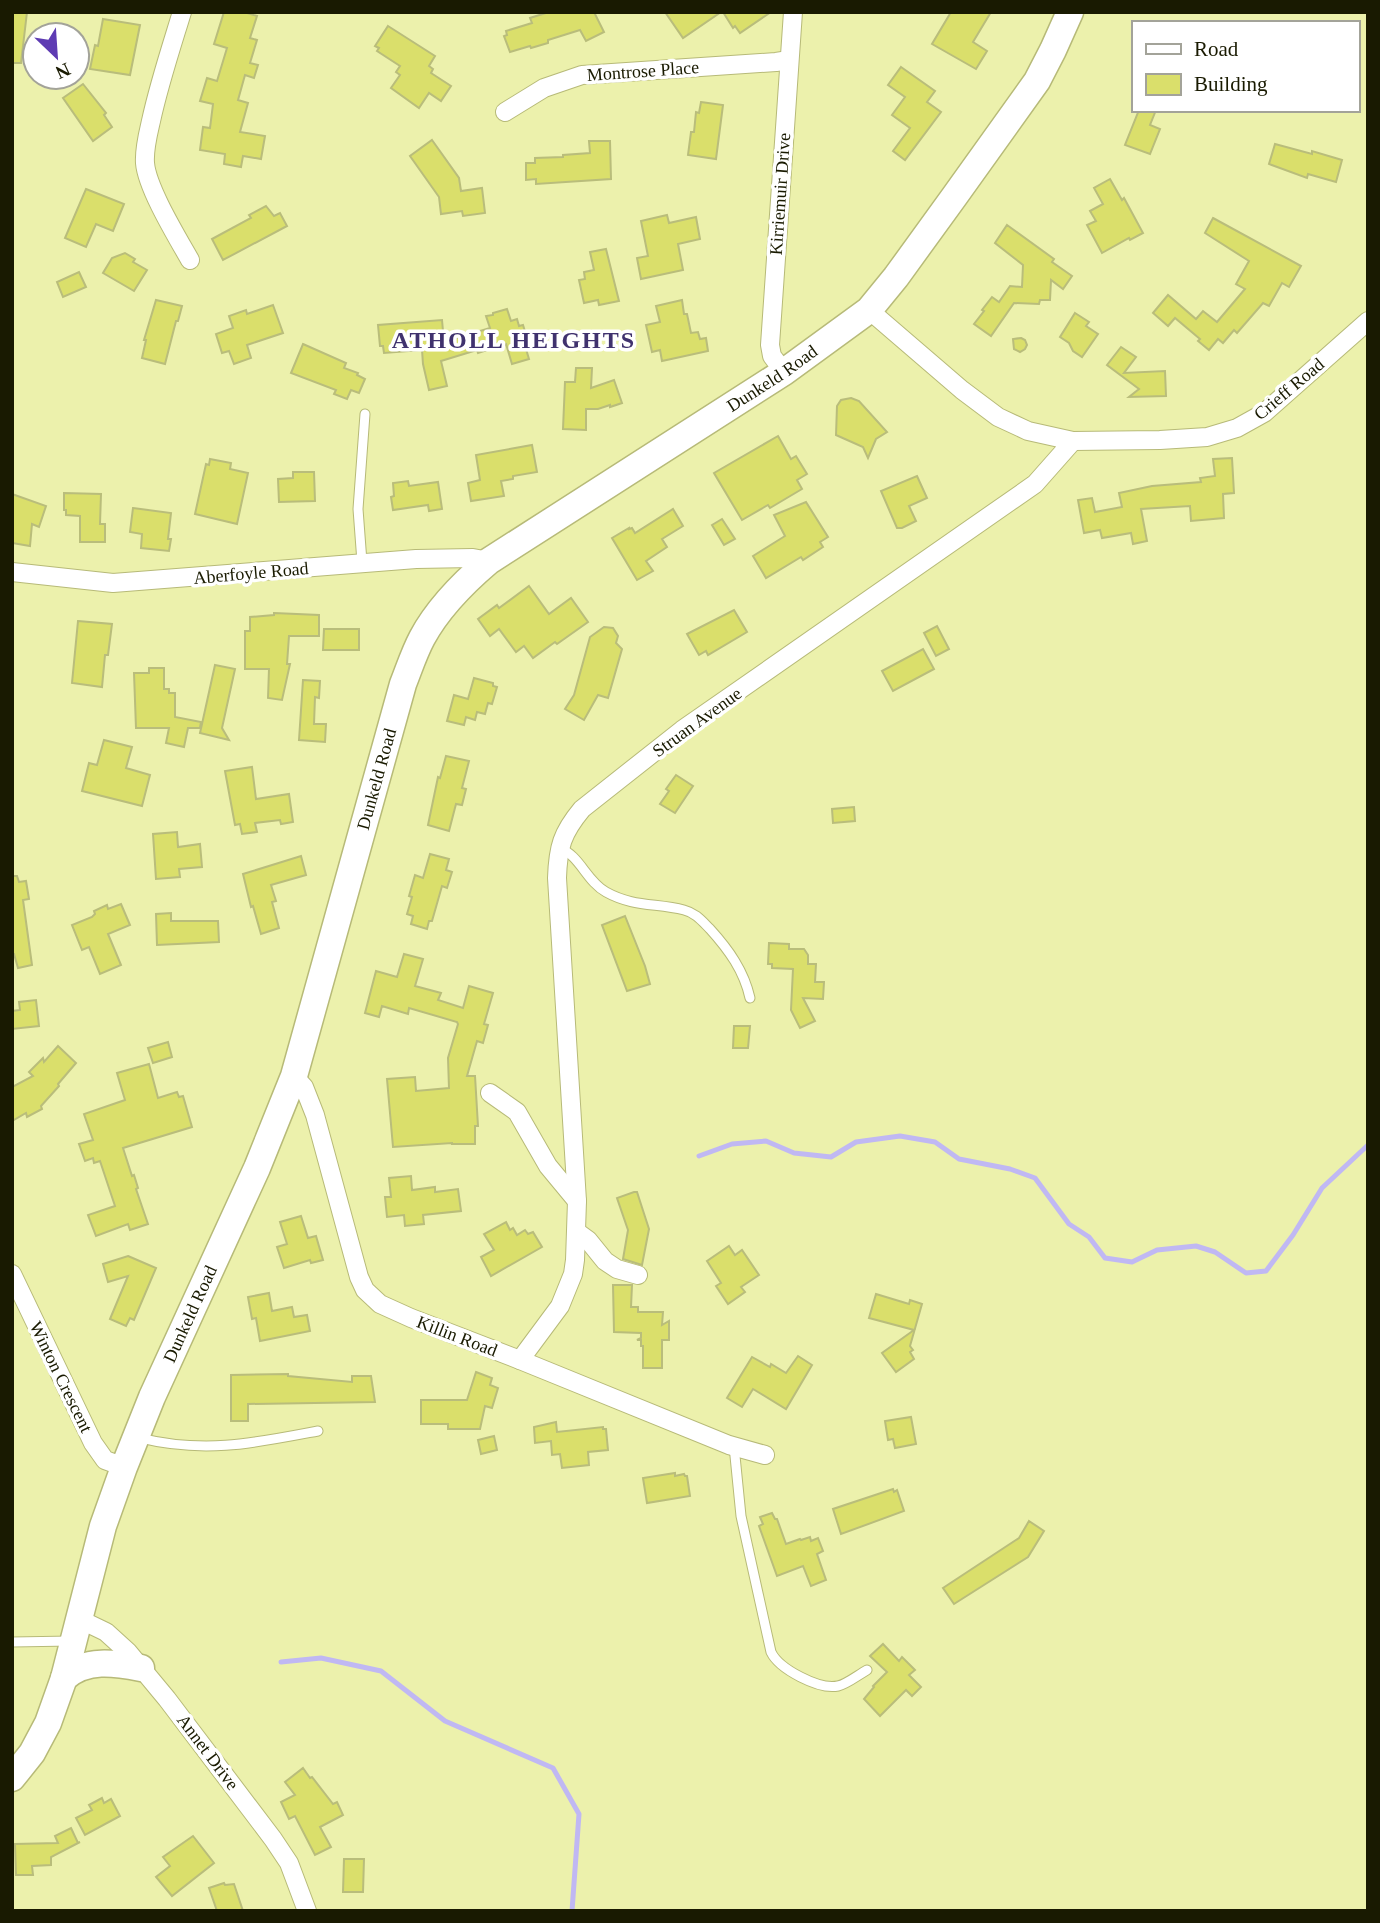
<svg xmlns="http://www.w3.org/2000/svg" width="1380" height="1923" font-family="Georgia,serif">
<style>
.lines{fill:none;stroke-linecap:round;stroke-linejoin:round}
.stream{stroke:#c0b8f3;stroke-width:5}
.building{fill:#dadf6b;stroke:#b9bd7b;stroke-width:2}
.lane-casing{stroke:#b7ba78;stroke-width:11}
.street-casing{stroke:#b7ba78;stroke-width:20}
.secondary-casing{stroke:#b7ba78;stroke-width:29}
.lane{stroke:#fff;stroke-width:9}
.street{stroke:#fff;stroke-width:18}
.secondary{stroke:#fff;stroke-width:26}
.labels{text-anchor:middle;stroke-width:7;stroke-linejoin:round;paint-order:stroke}
.street-label{font-size:18px;fill:#191a01;stroke:#fff}
.district-label{font-size:24px;font-weight:bold;letter-spacing:2px;fill:#40326e;stroke:#fff}
</style>
<rect width="100%" height="100%" fill="#ecf1ac"/>
<g class="lines">
<!-- stream -->
<g class="stream">
<polyline points="699,1156 732,1144 766,1141 794,1153 831,1157 856,1142 900,1136 935,1142 959,1159 1010,1169 1035,1178 1069,1224 1089,1237 1105,1258 1132,1262 1157,1250 1196,1246 1215,1252 1246,1273 1266,1271 1293,1235 1322,1188 1368,1145"/>
<polyline points="281,1662 321,1658 381,1671 445,1721 553,1768 579,1814 572,1911"/>
</g>
</g>
<!-- building -->
<g class="building">
<polygon points="12,12 27,12 21,63 12,63"/>
<polygon points="224,12 244,12 257,16 250,38 257,40 250,63 258,65 254,78 245,75 238,100 248,103 240,132 265,136 261,159 243,156 241,167 224,164 225,154 200,150 203,127 210,128 213,104 200,101 207,78 217,81 227,48 214,44"/>
<polygon points="549,12 594,12 604,32 586,41 580,30 548,40 548,43 531,48 530,46 510,52 504,36 507,35 506,31 532,23 530,18"/>
<polygon points="665,12 721,12 683,38"/>
<polygon points="723,12 771,12 740,33 735,26 733,28"/>
<polygon points="951,12 991,12 973,42 987,51 976,69 932,44"/>
<polygon points="103,19 140,25 130,75 90,69 95,45 98,46"/>
<polygon points="388,26 435,56 429,66 433,69 431,73 451,86 441,101 429,93 419,108 391,88 400,75 396,72 400,66 377,51 379,48 375,46"/>
<polygon points="901,67 935,91 927,102 941,112 905,160 893,151 910,128 892,115 905,97 888,85"/>
<polygon points="83,84 106,113 104,115 112,127 93,141 63,98"/>
<polygon points="701,102 723,105 716,159 688,155 691,132 694,132 696,112 699,113"/>
<polygon points="1139,110 1156,110 1150,125 1160,129 1150,154 1125,145"/>
<polygon points="432,140 459,178 461,191 482,188 485,213 463,216 462,211 441,214 439,197 410,156"/>
<polygon points="589,141 610,141 611,179 536,184 536,179 526,180 526,163 535,163 535,158 563,157 563,155 590,153"/>
<polygon points="1275,144 1312,154 1312,151 1342,160 1336,182 1308,174 1307,178 1269,164"/>
<polygon points="1110,179 1122,200 1124,198 1143,233 1130,240 1129,238 1102,253 1087,225 1096,221 1090,211 1103,204 1094,188"/>
<polygon points="86,189 124,204 113,231 96,224 86,247 65,238"/>
<polygon points="266,206 274,216 280,213 287,226 223,260 212,239 251,218 249,215"/>
<polygon points="667,215 669,223 696,217 700,239 678,244 683,270 641,279 637,258 648,256 641,221"/>
<polygon points="1213,218 1301,266 1289,287 1282,283 1269,306 1263,303 1237,333 1234,330 1223,343 1218,339 1209,350 1198,341 1200,339 1175,318 1168,326 1153,313 1168,295 1196,319 1203,311 1217,322 1245,289 1236,284 1249,261 1205,233"/>
<polygon points="1007,225 1054,259 1052,262 1072,276 1063,289 1051,280 1050,300 1040,300 1039,304 1014,303 991,336 974,324 984,311 982,310 992,297 999,302 1010,286 1022,287 1023,265 995,243"/>
<polygon points="606,249 619,301 599,305 598,300 584,303 579,280 585,279 584,272 594,270 590,252"/>
<polygon points="125,253 135,259 133,262 147,270 134,291 103,273 112,258"/>
<polygon points="79,272 86,287 63,297 57,282"/>
<polygon points="156,300 182,306 178,321 176,321 165,364 142,358 146,340 144,340"/>
<polygon points="682,300 684,314 687,314 691,333 698,332 700,339 706,338 708,351 662,361 660,350 652,352 646,325 660,322 656,306"/>
<polygon points="273,305 283,333 247,345 251,358 234,364 229,351 222,353 216,334 233,328 229,316 246,310 247,314"/>
<polygon points="507,309 511,321 517,319 519,326 523,325 527,338 523,339 529,359 512,364 506,344 478,353 477,350 441,361 447,386 429,390 423,364 422,350 384,353 383,346 380,346 378,325 442,320 444,342 490,328 486,316 493,315 493,313"/>
<polygon points="1075,313 1089,322 1086,326 1098,334 1082,357 1073,351 1069,343 1060,337"/>
<polygon points="1021,338 1025,340 1027,345 1025,349 1020,352 1014,349 1013,339"/>
<polygon points="303,344 346,363 344,368 358,373 357,375 365,379 359,393 351,390 347,399 334,394 336,390 291,373"/>
<polygon points="1121,347 1136,357 1124,373 1165,371 1166,396 1129,397 1139,389 1107,365"/>
<polygon points="576,368 592,368 591,388 614,380 622,403 610,407 610,405 598,409 586,409 586,430 563,429 565,382 575,382"/>
<polygon points="851,398 859,401 887,432 876,439 868,458 863,447 836,435 837,406 841,400"/>
<polygon points="778,436 791,459 796,456 807,474 797,480 802,489 770,508 768,505 742,520 714,473"/>
<polygon points="532,445 537,472 513,476 513,479 501,481 504,496 471,501 468,483 480,480 476,455"/>
<polygon points="1232,458 1234,493 1223,494 1224,518 1191,521 1190,506 1141,509 1147,541 1133,544 1131,533 1102,538 1100,530 1084,533 1078,500 1092,498 1095,512 1122,507 1119,493 1152,486 1201,482 1200,478 1215,476 1213,459"/>
<polygon points="210,459 231,463 230,469 248,473 237,524 195,514 206,464 209,465"/>
<polygon points="293,472 314,472 315,501 279,502 278,479 293,478"/>
<polygon points="917,476 927,498 909,506 916,521 902,528 897,528 881,491"/>
<polygon points="408,481 409,486 438,482 442,509 429,511 428,505 393,510 391,497 394,496 393,483"/>
<polygon points="64,493 101,494 100,524 105,524 105,542 80,542 80,516 66,515 66,510 64,510"/>
<polygon points="12,494 46,506 39,527 32,524 30,546 12,543"/>
<polygon points="806,502 828,537 820,542 823,547 803,560 801,557 766,578 753,556 785,536 774,515"/>
<polygon points="133,508 171,513 168,539 171,539 169,551 141,548 142,534 130,532"/>
<polygon points="673,509 683,526 662,539 667,547 646,561 653,571 637,580 612,538 629,528 629,529 632,528 635,533"/>
<polygon points="722,519 735,539 724,545 712,525"/>
<polygon points="529,586 549,614 571,598 588,622 557,644 555,642 533,658 524,646 516,652 499,629 490,636 478,619 497,605 499,608"/>
<polygon points="734,610 747,632 708,655 706,651 699,655 687,634"/>
<polygon points="274,613 319,615 319,636 289,636 287,664 290,664 282,700 268,698 269,669 245,669 245,631 250,631 250,617 274,615"/>
<polygon points="78,621 112,624 108,655 105,655 102,687 72,683"/>
<polygon points="937,626 949,649 936,656 924,633"/>
<polygon points="604,627 613,628 618,636 616,643 622,649 608,698 598,695 584,720 565,709 574,695 590,637"/>
<polygon points="324,629 359,629 359,650 323,650"/>
<polygon points="923,649 934,669 893,691 882,671"/>
<polygon points="215,665 235,669 222,728 229,740 200,733"/>
<polygon points="149,668 164,668 164,689 169,689 169,693 175,693 175,717 201,722 200,728 188,728 184,747 166,743 169,728 136,728 134,673 149,673"/>
<polygon points="474,678 493,683 493,686 497,687 492,704 488,703 485,714 477,712 475,720 466,717 464,725 447,721 454,695 468,699"/>
<polygon points="303,680 320,681 319,698 315,697 314,724 326,724 325,742 299,740"/>
<polygon points="104,740 132,747 126,768 150,775 142,806 82,791 89,763 97,765"/>
<polygon points="446,756 469,761 462,788 466,789 462,805 456,804 449,831 428,825 438,777 440,778"/>
<polygon points="252,767 256,799 289,794 293,822 281,824 280,820 255,823 257,832 242,834 240,824 235,825 225,771"/>
<polygon points="676,775 693,786 675,813 660,804 669,791 666,789"/>
<polygon points="854,807 855,821 833,823 832,809"/>
<polygon points="177,832 178,847 200,844 202,867 179,869 180,877 156,879 153,834"/>
<polygon points="430,854 449,859 446,870 452,872 447,888 442,886 432,921 429,921 427,929 411,924 413,916 407,914 412,897 409,896 415,875 423,878"/>
<polygon points="301,856 306,875 271,885 276,901 272,902 279,928 261,934 253,906 251,907 243,874"/>
<polygon points="12,876 17,876 19,882 26,881 29,899 23,900 32,965 18,968 14,954 12,954"/>
<polygon points="121,904 130,925 108,934 121,965 100,974 89,947 82,950 72,925 92,917 95,914 94,911 107,905 108,909"/>
<polygon points="171,913 171,921 218,921 219,942 157,945 156,914"/>
<polygon points="625,916 645,966 650,984 627,991 602,925"/>
<polygon points="769,943 789,944 789,949 804,949 808,955 808,964 816,964 815,982 824,982 823,999 803,998 815,1021 800,1028 791,1010 793,969 772,968 772,964 768,964"/>
<polygon points="404,954 423,959 415,986 441,993 438,1000 463,1008 469,986 493,993 484,1024 488,1025 483,1043 477,1041 467,1076 475,1076 478,1126 475,1126 475,1144 452,1144 452,1143 393,1147 387,1079 415,1077 416,1091 449,1088 448,1058 458,1024 457,1022 409,1008 408,1014 382,1006 379,1017 365,1013 376,971 397,977"/>
<polygon points="36,1000 39,1026 12,1029 12,1011 20,1010 19,1002"/>
<polygon points="734,1026 750,1026 748,1048 733,1048"/>
<polygon points="168,1042 172,1057 153,1063 148,1048"/>
<polygon points="58,1046 76,1063 58,1084 59,1086 41,1106 42,1109 27,1117 26,1113 12,1121 12,1087 33,1076 29,1072 43,1058 44,1062"/>
<polygon points="149,1064 158,1098 177,1092 179,1097 183,1096 192,1127 123,1148 132,1176 134,1175 138,1188 136,1189 148,1224 130,1230 128,1224 96,1236 88,1215 115,1206 100,1161 94,1163 93,1158 85,1161 79,1144 93,1140 84,1114 125,1100 117,1073"/>
<polygon points="411,1176 412,1190 435,1187 435,1192 458,1189 461,1211 423,1215 424,1224 405,1226 404,1215 387,1217 385,1197 391,1197 389,1178"/>
<polygon points="634,1192 637,1192 649,1229 642,1265 623,1259 628,1230 617,1198"/>
<polygon points="301,1216 308,1238 316,1236 323,1260 311,1263 310,1260 284,1268 277,1247 287,1244 280,1222"/>
<polygon points="506,1222 510,1230 513,1228 517,1235 525,1230 528,1234 533,1232 542,1247 491,1276 481,1257 494,1250 484,1234"/>
<polygon points="729,1246 735,1255 742,1250 759,1275 741,1287 745,1292 728,1304 716,1286 721,1283 707,1261"/>
<polygon points="128,1256 156,1268 134,1320 130,1318 126,1326 110,1319 128,1276 108,1282 103,1264"/>
<polygon points="613,1285 632,1285 631,1307 638,1307 638,1312 663,1312 662,1325 669,1321 669,1340 662,1340 662,1368 643,1368 643,1346 641,1346 641,1340 637,1340 641,1338 641,1333 614,1332"/>
<polygon points="269,1293 272,1311 292,1307 294,1317 307,1315 310,1331 260,1341 256,1318 252,1319 248,1297"/>
<polygon points="876,1294 909,1304 910,1300 922,1304 910,1346 913,1350 910,1352 914,1359 896,1372 882,1353 914,1330 869,1318"/>
<polygon points="798,1356 812,1365 786,1409 753,1389 742,1407 727,1398 752,1357 770,1367 771,1364 786,1373"/>
<polygon points="476,1372 492,1378 490,1385 498,1388 492,1408 485,1406 480,1429 448,1429 448,1424 421,1424 421,1400 467,1400"/>
<polygon points="288,1374 288,1376 352,1382 352,1376 371,1376 375,1402 248,1404 248,1421 231,1421 231,1375"/>
<polygon points="911,1417 916,1444 895,1448 893,1439 888,1440 885,1421"/>
<polygon points="556,1422 557,1432 603,1427 603,1429 606,1429 608,1450 588,1452 589,1465 562,1468 560,1454 552,1455 551,1441 535,1443 534,1427"/>
<polygon points="494,1436 497,1450 481,1454 478,1440"/>
<polygon points="675,1473 675,1476 684,1474 685,1476 687,1476 690,1496 647,1503 643,1478"/>
<polygon points="893,1489 894,1492 897,1490 904,1511 841,1534 833,1509"/>
<polygon points="772,1513 775,1519 777,1519 786,1544 800,1539 801,1540 810,1537 811,1541 818,1538 823,1551 817,1554 826,1580 811,1586 803,1566 777,1576 759,1526 763,1524 760,1517"/>
<polygon points="1029,1521 1044,1531 1028,1557 954,1604 943,1588 1019,1538"/>
<polygon points="883,1644 899,1661 902,1657 915,1670 909,1675 921,1687 912,1696 906,1690 880,1716 864,1699 874,1687 873,1686 887,1672 870,1656"/>
<polygon points="303,1768 310,1778 312,1777 333,1804 337,1802 343,1815 320,1827 331,1847 315,1855 295,1816 289,1819 281,1802 295,1795 285,1782"/>
<polygon points="102,1798 104,1803 111,1799 120,1816 85,1835 76,1818 92,1810 89,1805"/>
<polygon points="71,1828 78,1843 80,1842 51,1857 51,1865 32,1866 33,1875 16,1875 15,1844 58,1843 55,1836"/>
<polygon points="193,1836 214,1863 172,1896 156,1877 170,1866 163,1857"/>
<polygon points="344,1859 364,1859 363,1892 343,1892"/>
<polygon points="224,1883 225,1885 234,1884 243,1911 217,1911 209,1888"/>
</g>
<g class="lines">
<!-- lane casing -->
<g class="lane-casing">
<g id="lane">
<polyline points="362,562 358,509 365,414"/>
<path d="M559,848c21,7 27,33 47,44 27,15 50,11 78,18 12,3 18,11 26,19 19,21 34,42 40,69"/>
<path d="M140,1438c65,16 115,5 178,-7"/>
<path d="M734,1446l7,70 30,136c8,17 48,38 67,34 9,-2 20,-11 29,-16"/>
<polyline points="12,1642 72,1641"/>
</g>
</g>
<!-- street casing -->
<g class="street-casing">
<g id="street">
<path d="M182,12c-11,36 -23,72 -31,109 -3,13 -7,28 -6,42 2,25 32,74 45,97"/>
<polyline points="505,112 544,88 582,75 776,62 789,60"/>
<polyline points="784,372 772,356 770,345 793,12"/>
<polyline points="1073,441 1160,440 1207,437 1237,428 1264,413 1368,321"/>
<polyline points="12,572 113,583 416,559 473,558 489,561"/>
<polyline points="294,1076 304,1087 315,1115 359,1277 365,1290 380,1304 411,1318 520,1360 729,1445 765,1455"/>
<polyline points="490,1093 517,1112 548,1166 577,1201"/>
<polyline points="577,1232 588,1240 605,1261 617,1269 638,1275"/>
<polyline points="12,1274 93,1443 105,1460 124,1467"/>
<path d="M520,1360l40,-54 13,-32 2,-14 2,-59 -20,-323c1,-31 5,-45 25,-69l100,-79 353,-246 38,-43 -45,-10 -30,-14 -36,-27 -93,-80"/>
<polyline points="79,1619 106,1632 128,1652 167,1699 273,1839 289,1863 307,1911"/>
</g>
</g>
<!-- secondary casing -->
<g class="secondary-casing">
<g id="secondary">
<path d="M64,1678c22,-20 51,-15 77,-10"/>
<path id="s1" d="M12,1778l20,-25 16,-30 16,-45 39,-152 21,-59 28,-70 105,-229 37,-92 109,-392c6,-15 11,-31 19,-46 16,-30 41,-55 67,-77l295,-189 85,-62 27,-33 58,-80 83,-116 16,-31 17,-38"/>
</g>
</g>
<!-- lane -->
<use href="#lane" class="lane"/>
<!-- street -->
<use href="#street" class="street"/>
<!-- secondary -->
<use href="#secondary" class="secondary"/>
</g>
<g class="labels">
<!-- street labels -->
<g class="street-label">
<text transform="translate(643 71) rotate(-4)" y="6">Montrose Place</text>
<text transform="translate(780 194) rotate(-86)" y="6">Kirriemuir Drive</text>
<text dy="6" stroke="none"><textPath href="#s1" startOffset="1656">Dunkeld Road</textPath></text>
<text transform="translate(1289 389) rotate(-40)" y="6">Crieff Road</text>
<text transform="translate(251 573) rotate(-5)" y="6">Aberfoyle Road</text>
<text transform="translate(697 722) rotate(-36)" y="6">Struan Avenue</text>
<text dy="6" stroke="none"><textPath href="#s1" startOffset="1068">Dunkeld Road</textPath></text>
<text dy="6" stroke="none"><textPath href="#s1" startOffset="500">Dunkeld Road</textPath></text>
<text transform="translate(457 1336) rotate(21)" y="6">Killin Road</text>
<text transform="translate(61 1377) rotate(64)" y="6">Winton Crescent</text>
<text transform="translate(208 1752) rotate(53)" y="6">Annet Drive</text>
</g>
<!-- district labels -->
<g class="district-label">
<text x="514" y="348">ATHOLL HEIGHTS</text>
</g>
</g>
<!-- border -->
<rect width="1380" height="1923" fill="none" stroke="#191a01" stroke-width="28"/>
<!-- legend -->
<rect x="1132" y="21" width="228" height="91" fill="#ffffff" stroke="#a3a399" stroke-width="2"/>
<rect x="1146" y="44" width="35" height="10" fill="#ffffff" stroke="#a3a399" stroke-width="2"/>
<text x="1194" y="56" font-size="21" fill="#191a01">Road</text>
<rect x="1146" y="74" width="35" height="21" fill="#dadf6b" stroke="#a3a399" stroke-width="2"/>
<text x="1194" y="91" font-size="21" fill="#191a01">Building</text>
<!-- north arrow -->
<g transform="translate(56 56) rotate(155)"><circle r="33" fill="#ffffff" stroke="#a3a399" stroke-width="2"/>
<path d="M0-5L12 26L0 18L-12 26Z" fill="#5e3bb3"/>
<text y="-10" font-size="19" font-weight="bold" text-anchor="middle" fill="#191a01">N</text>
</g>
</svg>
